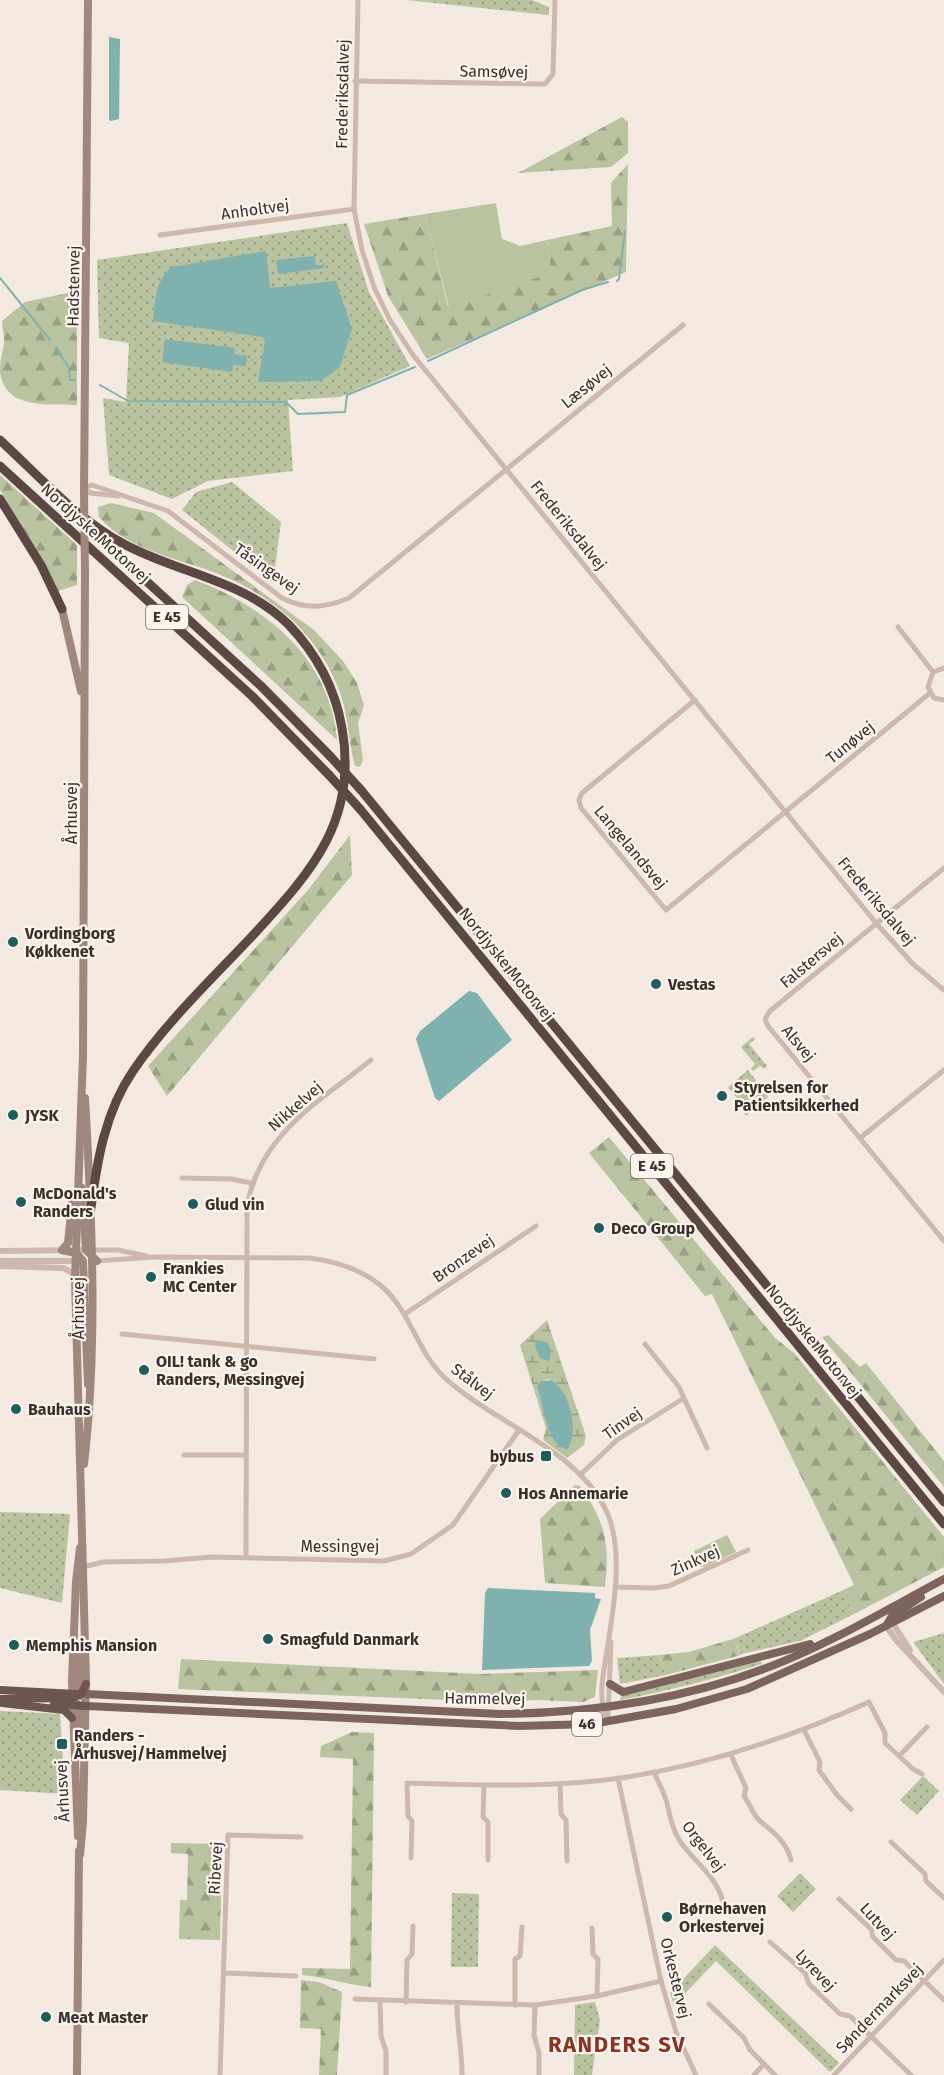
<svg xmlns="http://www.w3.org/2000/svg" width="944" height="2075" font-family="'Fira Sans',sans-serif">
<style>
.grass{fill:url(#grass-dots)}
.forest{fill:url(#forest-firs)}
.wetland{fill:url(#wetland-marsh);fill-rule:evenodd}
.garden{fill:#bac3a0}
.water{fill:#7fb1af}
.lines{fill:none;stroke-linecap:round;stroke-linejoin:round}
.stream{stroke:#7fb1af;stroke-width:2}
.minor{stroke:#ccb8ac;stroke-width:5}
.tertiary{stroke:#ccb8ac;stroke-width:6}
.secondary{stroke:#a0877d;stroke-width:8}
.primary{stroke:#7c645c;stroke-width:8}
.trunk{stroke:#6c564f;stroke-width:8}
.motorway{stroke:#5b4842;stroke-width:9}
.secondary-bridge{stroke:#a0877d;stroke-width:8}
.motorway-bridge{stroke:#5b4842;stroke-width:9}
.poi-dot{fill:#1f5d5c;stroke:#fbf4ee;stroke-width:2}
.labels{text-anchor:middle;stroke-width:4.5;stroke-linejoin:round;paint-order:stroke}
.shield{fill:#fbf4ee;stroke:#746a66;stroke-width:1.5}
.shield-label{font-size:15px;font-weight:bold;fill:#3a2f2b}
.street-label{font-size:16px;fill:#3a2f2b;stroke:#fbf4ee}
.poi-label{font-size:16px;font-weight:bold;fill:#3a2f2b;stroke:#fbf4ee;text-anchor:start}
.district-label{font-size:22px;font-weight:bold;letter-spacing:1.5px;fill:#8a3323;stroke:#fbf4ee}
</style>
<defs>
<pattern id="grass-dots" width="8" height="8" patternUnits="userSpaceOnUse" patternTransform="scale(1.5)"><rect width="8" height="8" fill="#bac3a0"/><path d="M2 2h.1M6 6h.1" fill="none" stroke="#989f83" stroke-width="1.8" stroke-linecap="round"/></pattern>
<pattern id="forest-firs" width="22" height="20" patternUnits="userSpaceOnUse" patternTransform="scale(1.5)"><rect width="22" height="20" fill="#bac3a0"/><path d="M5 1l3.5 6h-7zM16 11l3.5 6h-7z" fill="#989f83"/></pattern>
<pattern id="wetland-marsh" width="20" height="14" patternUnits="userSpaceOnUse" patternTransform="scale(1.5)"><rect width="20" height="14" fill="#bac3a0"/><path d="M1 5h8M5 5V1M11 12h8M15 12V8" fill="none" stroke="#989f83"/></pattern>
</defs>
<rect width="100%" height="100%" fill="#f4e9e1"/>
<!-- grass -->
<g class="grass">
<polygon points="406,0 532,0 549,7 549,15"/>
<polygon points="347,223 369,292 410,366 340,397 288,400 293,471 208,481 172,499 109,475 103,398 126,402 129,343 99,338 97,260"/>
<polygon points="232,482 281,522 273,583 182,510 196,492"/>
<polygon points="753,1037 755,1039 749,1044 767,1066 764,1069 760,1066 753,1071 751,1069 755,1064 741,1047"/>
<polygon points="748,1070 768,1097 746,1116 741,1109 744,1106 728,1087"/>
<polygon points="0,1512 70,1514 62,1603 0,1588"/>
<polygon points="839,1592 856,1613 800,1641 741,1654 733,1639"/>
<polygon points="944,1633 944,1684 913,1642"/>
<polygon points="660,1655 666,1675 620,1684 617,1658"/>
<path d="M760,1660l2,4c-48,15 -94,27 -142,36l2,-5z"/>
<polygon points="0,1711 60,1714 65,1794 0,1790"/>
<polygon points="923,1776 939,1791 917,1815 900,1800"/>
<polygon points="800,1873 816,1889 793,1912 777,1896"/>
<polygon points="452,1893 479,1894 478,1967 451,1967"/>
<polygon points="715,1945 839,2063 830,2072 716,1961 674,2005 670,1993"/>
<polygon points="595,2002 600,2020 592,2075 574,2075 575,2005"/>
</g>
<!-- forest -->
<g class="forest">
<polygon points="622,117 628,122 628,153 611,167 518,173"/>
<polygon points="628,164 626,272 427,359 388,296 364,224 425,214 448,307 550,265 547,240 612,226 611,183"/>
<path d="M77,291v114c-28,-1 -73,5 -77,-34 0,-10 2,-17 4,-27 1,-6 -2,-16 -2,-23l23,-19z"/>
<polygon points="0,475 77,545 77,585 58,591 42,558 0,490"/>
<path d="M111,503l43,10 160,117 29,31 14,22 7,22 -6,18 5,37 -3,7 -5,-1c-7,-25 -6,-51 -16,-76 -24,-64 -79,-104 -143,-124 -34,-11 -72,-21 -97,-49l-1,-10z"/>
<path d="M195,580c72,27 135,79 142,160l-155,-143 5,-12z"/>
<polygon points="350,835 352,875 167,1096 148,1066 308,890"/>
<polygon points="609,1137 775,1338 794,1353 944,1537 944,1567 856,1613 839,1592 854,1585 712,1294 705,1296 589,1153"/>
<polygon points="828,1335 860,1367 866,1363 944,1461 944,1487 822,1337"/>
<path d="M575,1485l5,1c25,35 30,58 25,101l-60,-4 -5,-64z"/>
<polygon points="727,1535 736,1552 704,1567 700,1566 694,1551"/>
<polygon points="733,1639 741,1655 666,1675 660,1655 689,1652"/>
<polygon points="181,1659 480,1674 598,1670 595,1697 583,1702 537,1700 497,1702 178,1689"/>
<path d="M352,1732l22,1 -3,254c-24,-2 -46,-10 -69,-12v-7l48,1 3,-210 -33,-2 1,-11z"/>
<polygon points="171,1843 222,1844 220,1940 179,1939 180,1900 187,1900 188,1854 171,1853"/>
<polygon points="301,1980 319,1982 342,1992 337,2075 319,2075 321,2029 300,2028"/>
</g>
<!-- wetland -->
<path class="wetland" d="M547,1320l39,116 -2,9 -17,13 -24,-18 3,-12 -26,-83zM548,1379l6,2 10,14 -20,11 -7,-18 5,-7z"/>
<!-- garden -->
<polygon class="garden" points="496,203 502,239 520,246 547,240 550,265 548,274 449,308 425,214"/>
<!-- water -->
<g class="water">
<polygon points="109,37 120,39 119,119 111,121 109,120"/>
<path d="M266,251l4,37 66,-7 16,48 -12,38 -19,14 -63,1 7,-42 -3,-3 -109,-16c2,-19 2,-41 19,-54z"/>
<polygon points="315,256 316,265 324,265 324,268 278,274 276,260"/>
<polygon points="165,339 235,348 234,354 247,356 246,366 233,365 232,372 162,362"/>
<polygon points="469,991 477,993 512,1040 439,1101 435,1098 416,1039 420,1031"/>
<polygon points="537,1340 548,1343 551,1352 549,1361 540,1358 535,1346"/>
<path d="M552,1380c18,13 27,49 16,69h-3c-19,-7 -21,-44 -28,-62l4,-6z"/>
<polygon points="488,1588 595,1593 595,1598 601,1599 590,1630 592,1661 589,1666 482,1670 485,1593"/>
</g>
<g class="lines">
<!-- stream -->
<g class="stream">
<polyline points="0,278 50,340"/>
<polyline points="617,281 619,279 625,231"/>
<polyline points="56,348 69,368 70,380 75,380"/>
<polyline points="428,361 582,290 608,282"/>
<polyline points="100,385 128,401 286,402 298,414 345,412 347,395 415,367"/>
</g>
<!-- minor -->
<g class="minor">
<polyline points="358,0 354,209 362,250 374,287 390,320 413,355 876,923 913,964 944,990"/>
<polyline points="355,81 545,84 553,74 555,0"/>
<polyline points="160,235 354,209"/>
<path d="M84,488l8,-3 76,26 114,87c24,12 43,10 67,0l334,-273"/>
<polyline points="84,488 90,493 118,496"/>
<polyline points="898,627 933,672"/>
<polyline points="944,668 933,672 928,687 934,698 944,700"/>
<polyline points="695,700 582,793 579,800 581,808 666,910 930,693"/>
<polyline points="944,868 770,1011 765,1019 768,1026 944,1241"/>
<polyline points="860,1138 944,1070"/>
<polyline points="182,1178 231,1179 251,1183"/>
<polyline points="91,1250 118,1250 146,1256"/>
<path d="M96,1261l58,-4 155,1c26,3 50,10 71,27 30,24 36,65 64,92 49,47 142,74 166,143 13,41 3,89 -3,131 -4,24 -10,48 1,70"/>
<polyline points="405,1314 536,1226"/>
<polyline points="122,1334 374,1359"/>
<polyline points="645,1344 679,1387 684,1398"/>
<polyline points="184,1455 246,1455"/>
<polyline points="580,1475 617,1440 684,1398 707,1448"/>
<path d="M246,1558l1,-352c13,-72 72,-104 124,-146"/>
<polyline points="83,1567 103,1562 164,1561 211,1557 384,1561 411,1554 453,1525 519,1430"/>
<polyline points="615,1587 654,1588 669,1586 748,1550"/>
<polyline points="608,1719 611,1642"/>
<polyline points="804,1730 820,1762 819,1770 837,1795 851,1809"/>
<path d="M731,1755l15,33 -2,8c5,7 9,18 15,24 14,12 28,22 32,40"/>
<polyline points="899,1756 927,1727"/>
<path d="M654,1772c5,12 12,24 14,35 3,15 7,30 18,42 14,17 32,31 37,53"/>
<polyline points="618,1778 661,1981 676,2032 696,2075"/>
<polyline points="560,1784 561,1814 566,1820 567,1861"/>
<polyline points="484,1786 483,1817 488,1822 488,1860"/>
<polyline points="891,1842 925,1874 926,1881 944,1898"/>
<path d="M411,1858l1,-37 -4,-5 -1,-33c72,2 144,5 214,-5 87,-13 168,-40 248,-76l16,31v10l28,26 9,5"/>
<polyline points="839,1899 871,1929 873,1937 896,1960 904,1961 944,2000"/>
<polyline points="592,1928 593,1954 598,1959 597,1996"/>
<polyline points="770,1942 805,1973 809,1984 840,2014 850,2016 911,2075"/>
<polyline points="224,1973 296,1976"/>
<polyline points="355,1999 535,2005 597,1996 661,1981"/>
<polyline points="380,2001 381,2036 386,2051 386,2075"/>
<polyline points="406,2002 407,1960 412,1954 413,1926"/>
<path d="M457,2004c0,25 5,46 5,71"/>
<polyline points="709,2004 744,2038 750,2050 775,2075"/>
<polyline points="515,2005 515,1959 520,1956 522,1927"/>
<polyline points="535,2005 534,2035 539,2053 539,2075"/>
<polyline points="220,2075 228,1835 301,1837"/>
<polyline points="754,2075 764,2064"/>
<polyline points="834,2075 944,1960"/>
</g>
<!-- tertiary -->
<g class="tertiary">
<polyline points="0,1251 91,1250"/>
<polyline points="0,1261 79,1261"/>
<polyline points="0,1266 63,1268 71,1272 75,1278"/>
<polyline points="892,1622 910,1650"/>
<polyline points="886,1626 896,1640 944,1692"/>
</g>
<!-- secondary -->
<g class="secondary">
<polyline points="84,492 88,0"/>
<polyline points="62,609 81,691"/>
<polyline points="82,1188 86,1250 97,1261"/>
<polyline points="62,1250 76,1253 83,1261 88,1384"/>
<polyline points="62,1250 68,1243 73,1194"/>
<path d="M84,1464c14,-121 8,-244 1,-366"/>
<polyline points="78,1647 79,1686 83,1697"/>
<polyline points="76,1702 79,1710 81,1749"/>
<polyline points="78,1836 72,1681 76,1582 80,1548"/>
<polyline points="80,1855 83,1822 86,1681 75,1279 83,1055 85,572"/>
<polyline points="77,2075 79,1851"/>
</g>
<!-- primary -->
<g class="primary">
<polyline points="886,1626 892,1616 921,1597"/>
<polyline points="610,1684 623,1692 810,1644"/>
<path d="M86,1694l414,20c92,-1 183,-14 269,-47 60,-23 117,-57 175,-88"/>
<polyline points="86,1706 519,1726 592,1724 676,1709 747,1689 870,1634 944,1596"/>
</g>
<!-- trunk -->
<g class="trunk">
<polyline points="0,1690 77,1694"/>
<polyline points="0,1699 72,1698 81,1694 86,1684"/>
<polyline points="2,1703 64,1710 72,1718"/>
<polyline points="54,1704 86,1706"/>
</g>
<!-- motorway -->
<g class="motorway">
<path d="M0,440c38,35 76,78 122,103 54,30 120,36 166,81 28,29 47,64 54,104 16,91 -29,142 -86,204 -42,45 -89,89 -123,139 -28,41 -36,90 -42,137"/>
<polyline points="0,466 252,696 329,775"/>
<polyline points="0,499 41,565 62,609"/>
<polyline points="85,525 261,686 330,756"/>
<polyline points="361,790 944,1502"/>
<polyline points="360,809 944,1524"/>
</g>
<!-- secondary-bridge -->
<polyline class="secondary-bridge" points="84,492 85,572"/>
<!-- motorway-bridge -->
<g class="motorway-bridge">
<polyline points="330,756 361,790"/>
<polyline points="329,775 360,809"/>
</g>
</g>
<!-- markers -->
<g class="poi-dot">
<circle cx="13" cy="942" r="6"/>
<circle cx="656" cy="984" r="6"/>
<circle cx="722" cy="1096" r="6"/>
<circle cx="13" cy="1115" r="6"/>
<circle cx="21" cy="1202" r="6"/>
<circle cx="193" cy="1204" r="6"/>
<circle cx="599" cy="1228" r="6"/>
<circle cx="151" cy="1277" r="6"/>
<circle cx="144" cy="1370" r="6"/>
<circle cx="16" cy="1409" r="6"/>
<rect x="540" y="1450" width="12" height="12" rx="3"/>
<circle cx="506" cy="1493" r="6"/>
<circle cx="268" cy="1639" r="6"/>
<circle cx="14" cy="1645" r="6"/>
<rect x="56" y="1738" width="12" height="12" rx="3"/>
<circle cx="667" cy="1917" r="6"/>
<circle cx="46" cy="2017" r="6"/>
</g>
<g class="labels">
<!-- shield labels -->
<g class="shield">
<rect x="146" y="605" width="42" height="24" rx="4.5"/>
<rect x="631" y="1154" width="42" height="24" rx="4.5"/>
<rect x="572" y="1712" width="30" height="24" rx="4.5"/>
</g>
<g class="shield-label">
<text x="167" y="622">E 45</text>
<text x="652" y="1171">E 45</text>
<text x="587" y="1729">46</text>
</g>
<!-- street labels -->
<g class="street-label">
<text transform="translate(494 71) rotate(1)" y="6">Samsøvej</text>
<text transform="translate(342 94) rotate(-89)" y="6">Frederiksdalvej</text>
<text transform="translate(255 209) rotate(-8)" y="6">Anholtvej</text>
<text transform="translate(73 286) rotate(-89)" y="6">Hadstenvej</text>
<text transform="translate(586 386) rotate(-39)" y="6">Læsøvej</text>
<text transform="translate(569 525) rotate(51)" y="6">Frederiksdalvej</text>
<text transform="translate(96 533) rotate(42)" y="6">Nordjyske Motorvej</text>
<text transform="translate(267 568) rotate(35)" y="6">Tåsingevej</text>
<text transform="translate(850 742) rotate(-39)" y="6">Tunøvej</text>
<text transform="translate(71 813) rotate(-90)" y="6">Århusvej</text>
<text transform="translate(631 847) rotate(50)" y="6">Langelandsvej</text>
<text transform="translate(877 901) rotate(50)" y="6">Frederiksdalvej</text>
<text transform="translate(811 960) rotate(-40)" y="6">Falstersvej</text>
<text transform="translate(507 964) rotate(51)" y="6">Nordjyske Motorvej</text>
<text transform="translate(799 1043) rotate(50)" y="6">Alsvej</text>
<text transform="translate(295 1106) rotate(-41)" y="6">Nikkelvej</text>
<text transform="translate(463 1258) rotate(-35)" y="6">Bronzevej</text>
<text transform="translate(78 1308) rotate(-90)" y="6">Århusvej</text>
<text transform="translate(814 1341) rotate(51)" y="6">Nordjyske Motorvej</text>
<text transform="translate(473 1381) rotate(37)" y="6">Stålvej</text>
<text transform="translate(622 1423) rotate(-35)" y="6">Tinvej</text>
<text x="340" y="1552">Messingvej</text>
<text transform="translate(695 1560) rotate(-24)" y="6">Zinkvej</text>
<text transform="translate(485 1698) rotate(1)" y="6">Hammelvej</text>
<text transform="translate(62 1791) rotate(-93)" y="6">Århusvej</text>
<text transform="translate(704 1846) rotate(53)" y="6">Orgelvej</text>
<text transform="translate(215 1868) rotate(-87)" y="6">Ribevej</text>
<text transform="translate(878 1921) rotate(48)" y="6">Lutvej</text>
<text transform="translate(816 1970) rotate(47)" y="6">Lyrevej</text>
<text transform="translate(676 1978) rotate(76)" y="6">Orkestervej</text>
<text transform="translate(879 2008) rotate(-46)" y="6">Søndermarksvej</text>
</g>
<!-- poi labels -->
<g class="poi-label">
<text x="25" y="939">Vordingborg<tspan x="25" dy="18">Køkkenet</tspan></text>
<text x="668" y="990">Vestas</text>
<text x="734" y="1093">Styrelsen for<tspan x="734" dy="18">Patientsikkerhed</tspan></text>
<text x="25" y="1121">JYSK</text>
<text x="33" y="1199">McDonald's<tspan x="33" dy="18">Randers</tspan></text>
<text x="205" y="1210">Glud vin</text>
<text x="611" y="1234">Deco Group</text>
<text x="163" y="1274">Frankies<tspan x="163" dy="18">MC Center</tspan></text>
<text x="156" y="1367">OIL! tank &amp; go<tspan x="156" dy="18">Randers, Messingvej</tspan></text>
<text x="28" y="1415">Bauhaus</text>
<text x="534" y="1462" text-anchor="end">bybus</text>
<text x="518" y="1499">Hos Annemarie</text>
<text x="280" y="1645">Smagfuld Danmark</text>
<text x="26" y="1651">Memphis Mansion</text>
<text x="74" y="1741">Randers -<tspan x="74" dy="18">Århusvej/Hammelvej</tspan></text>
<text x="679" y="1914">Børnehaven<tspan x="679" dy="18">Orkestervej</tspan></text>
<text x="58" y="2023">Meat Master</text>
</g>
<!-- district labels -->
<g class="district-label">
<text x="617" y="2052">RANDERS SV</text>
</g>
</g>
</svg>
